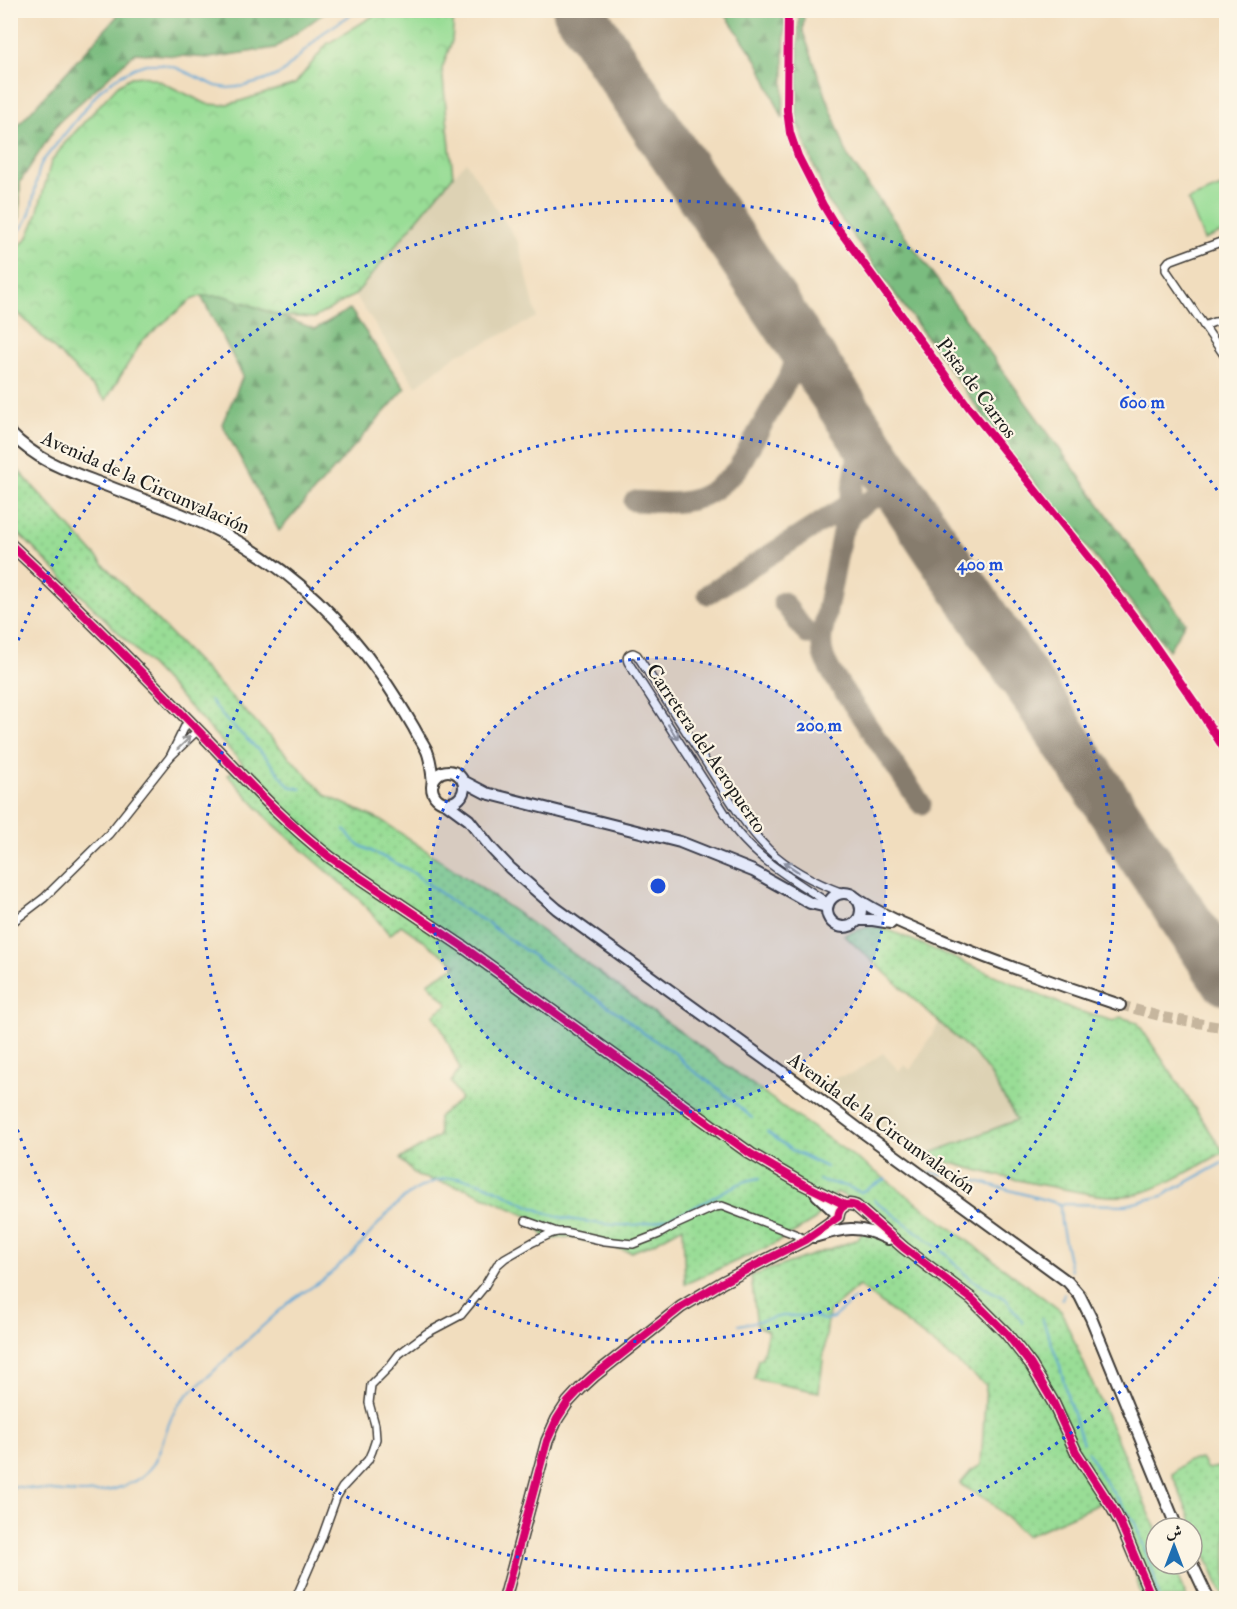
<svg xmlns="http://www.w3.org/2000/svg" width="1237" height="1609" font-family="'IM FELL Double Pica',Amiri,serif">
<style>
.built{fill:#ddd2b4}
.grass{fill:url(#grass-dots);stroke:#5a7c59;stroke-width:1.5}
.forest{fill:url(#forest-firs);stroke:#4b6c4e;stroke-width:1.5}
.park{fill:url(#park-crowns);stroke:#5a7c59;stroke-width:1.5}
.garden{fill:#99dd96;stroke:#5a7c59;stroke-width:1.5}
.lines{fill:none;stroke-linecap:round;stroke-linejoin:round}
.stream{stroke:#5fa6d5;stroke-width:2}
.taxiway{stroke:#867c6d;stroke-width:21}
.runway{stroke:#867c6d;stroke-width:51}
.secondary-tunnel{stroke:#c6b69e;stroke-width:10;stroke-dasharray:10 5;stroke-linecap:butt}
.street-casing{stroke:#3c3934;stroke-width:10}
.secondary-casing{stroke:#3c3934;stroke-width:14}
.street{stroke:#fff;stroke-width:7}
.secondary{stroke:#fff;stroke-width:10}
.cycleway-casing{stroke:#fcf5e5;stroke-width:11}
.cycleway{stroke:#d6006c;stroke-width:8}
.oneway{stroke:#999}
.ring{fill:none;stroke:#1d4ed8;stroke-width:3;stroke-dasharray:3 6}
.labels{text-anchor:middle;stroke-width:4.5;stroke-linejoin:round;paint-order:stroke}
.street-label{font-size:20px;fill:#1c1c1c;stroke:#fcf5e5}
.centre{fill:#1d4ed8;stroke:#fcf5e5;stroke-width:3}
.ring-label{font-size:18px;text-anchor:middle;font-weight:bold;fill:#1d4ed8;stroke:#fcf5e5;stroke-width:4.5;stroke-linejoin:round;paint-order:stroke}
</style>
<defs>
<pattern id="grass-dots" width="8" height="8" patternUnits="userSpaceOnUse" patternTransform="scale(1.5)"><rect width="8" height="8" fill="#99dd96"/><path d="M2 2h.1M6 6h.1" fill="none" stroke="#83bd81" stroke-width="1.8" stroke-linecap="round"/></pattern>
<pattern id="forest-firs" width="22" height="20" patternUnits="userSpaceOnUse" patternTransform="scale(1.5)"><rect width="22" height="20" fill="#7abc7f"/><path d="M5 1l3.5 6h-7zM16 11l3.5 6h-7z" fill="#639867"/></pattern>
<pattern id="park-crowns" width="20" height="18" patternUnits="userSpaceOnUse" patternTransform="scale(1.5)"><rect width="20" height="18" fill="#99dd96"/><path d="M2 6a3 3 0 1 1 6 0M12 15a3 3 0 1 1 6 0" fill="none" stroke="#83bd81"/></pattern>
</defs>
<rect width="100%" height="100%" fill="#fcf5e5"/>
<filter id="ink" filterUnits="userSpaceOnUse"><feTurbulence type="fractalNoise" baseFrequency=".0167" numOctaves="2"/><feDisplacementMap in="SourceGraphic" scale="12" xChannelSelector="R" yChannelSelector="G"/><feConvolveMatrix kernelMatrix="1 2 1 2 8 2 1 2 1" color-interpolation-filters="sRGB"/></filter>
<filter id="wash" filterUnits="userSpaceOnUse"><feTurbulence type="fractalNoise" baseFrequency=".008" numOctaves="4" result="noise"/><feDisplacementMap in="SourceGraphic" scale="24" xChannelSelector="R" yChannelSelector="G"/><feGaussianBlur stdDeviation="1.35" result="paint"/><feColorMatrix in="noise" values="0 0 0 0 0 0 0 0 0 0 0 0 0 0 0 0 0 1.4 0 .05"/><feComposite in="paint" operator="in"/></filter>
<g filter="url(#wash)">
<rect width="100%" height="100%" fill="#f1ddbe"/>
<!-- built -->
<g class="built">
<polygon points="466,162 518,242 537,317 483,344 458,354 416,386 355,295 453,176"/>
<polygon points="939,1023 976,1059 992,1078 1019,1124 927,1159 820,1081 854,1073 883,1053 899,1071 905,1065 910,1070"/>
</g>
<!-- grass -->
<g class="grass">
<path d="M10,461l95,105 222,230 57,26 132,90 270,197 94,66 181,136 95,218v35h16l15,34h-45c-10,-33 -16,-68 -30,-100l-86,38 -37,-35 -29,-17 11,-13 10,-6 5,-80 -127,-99 -30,26 -10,80 -65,-13 4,-20 4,-1 6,-27 -11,-5 -6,-50 105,-36 20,-22 -26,-19 -13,-7 -22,28 -41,24 -89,40 -2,-57 -31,17 -21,8 -62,-15 -23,3 -14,-22 -64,-29 -51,-13 -17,-17 39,-23 -1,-19 23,-18 -10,-17 9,-13 -19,-42 -8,-12 15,-11 -20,-21 29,-18 -56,-40 -11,10 -29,-34 -91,-80 -42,-46 15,-11 -106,-113 -126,-125z"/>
<path d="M868,927h8l13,3 186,80 39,11 6,-4 17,5 87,130c-26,14 -55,32 -83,41 -24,7 -53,1 -77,-4 -47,-8 -93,-19 -138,-34l91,-35 -27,-46 -15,-19 -131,-120z"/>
<polygon points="1201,1459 1207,1469 1218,1467 1220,1470 1226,1468 1226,1598 1224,1598 1172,1474 1186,1461"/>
</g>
<!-- forest -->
<g class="forest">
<polygon points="122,11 327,11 275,48 210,58 135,53 59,122 20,182 20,217 11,229 11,133"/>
<polygon points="723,11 785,11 783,119 758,62"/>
<polygon points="799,11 804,11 803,32 848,157 1185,622 1169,650 1003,443 827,200 797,122"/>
<polygon points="201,296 225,296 315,329 350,309 405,389 279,531 222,424 243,376"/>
</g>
<!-- park -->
<polygon class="park" points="381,11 452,11 454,14 452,41 442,69 453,176 355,295 314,318 281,316 225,296 201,296 191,300 142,341 106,400 11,306 11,255 28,237 36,218 51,162 64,144 118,85 131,77 144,76 157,80 207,104 222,105 237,102 295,84 327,44"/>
<!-- garden -->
<polygon class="garden" points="1226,185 1226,231 1204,240 1188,200"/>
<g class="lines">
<!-- stream -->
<g class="stream">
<path d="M10,241c7,-7 14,-14 18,-23 8,-18 6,-38 14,-56l59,-73 18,-13 15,-8 12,-4h15l16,4 39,18 12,2 16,-2 19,-5 19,-8 41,-40 35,-23"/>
<polyline points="210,700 225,719 266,757 289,786 301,789"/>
<polyline points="345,830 353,840 359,845 409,870 461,908 488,923 499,932 559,974 620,1014 646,1035 675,1053 689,1068 719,1089 752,1118"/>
<polyline points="767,1132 793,1151 826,1167"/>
<polyline points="928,1173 955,1175 1060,1204 1126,1205 1162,1196 1222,1163"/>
<polyline points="819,1180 845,1186 861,1192 886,1179"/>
<polyline points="874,1200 944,1252 965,1274 978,1284 1006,1299 1023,1323"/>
<polyline points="1060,1204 1061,1223 1071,1271"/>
<polyline points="1062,1299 1064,1294"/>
<polyline points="1042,1318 1060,1366 1068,1399 1083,1443"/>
<polyline points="739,1325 783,1316 812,1316 824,1320 833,1318 855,1298"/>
<polyline points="1088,1452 1100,1474 1135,1523 1152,1568 1159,1598"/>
<path d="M10,1486c41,4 87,16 125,-5 31,-18 25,-51 44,-77 9,-11 22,-21 33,-31 17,-17 35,-33 53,-49 9,-8 18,-17 27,-24 13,-9 26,-16 38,-26 7,-7 16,-14 23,-21 22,-23 39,-51 68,-66 10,-4 20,-9 31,-9 28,-1 55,18 80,29 13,6 29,11 43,13 18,3 36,6 54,5 23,0 54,-11 74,-22 19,-10 35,-22 57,-25"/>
</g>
<!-- taxiway -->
<g class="taxiway">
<path d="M789,377c11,-8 21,-8 33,-1"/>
<path d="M634,501c48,3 69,6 104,-33l51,-91c8,-20 12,-28 1,-49"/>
<path d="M915,514l-9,-8 -19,-9 -13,1 -12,7 -10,9 -10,18 -20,104c-2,17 4,27 13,42l86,126"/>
<path d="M846,517c6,-31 17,-62 8,-94"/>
<polyline points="708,594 848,505"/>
<polyline points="783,602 807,634 818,634 823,629"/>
<polyline points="1221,972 1226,979"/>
</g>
<!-- runway -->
<polyline class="runway" points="578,10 1226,980"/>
</g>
</g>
<g filter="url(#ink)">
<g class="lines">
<!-- secondary-tunnel -->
<polyline class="secondary-tunnel" points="1120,1005 1163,1017 1226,1028"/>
<!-- street casing -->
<g class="street-casing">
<g id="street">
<polyline points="788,10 787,110 790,133 798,156 823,205 834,223 968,406 1103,575 1149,637 1197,706 1226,752"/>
<polyline points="1226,240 1169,261 1166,265 1166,270 1226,358"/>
<polyline points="1204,326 1214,322 1226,321"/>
<polyline points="188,720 170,757 198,730"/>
<path d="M828,903c-32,-22 -66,-40 -91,-71l-109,-170c-2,-5 0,-8 5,-9l4,2c24,37 48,75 72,112 18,28 35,58 59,82 21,20 48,34 75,44"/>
<polyline points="10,924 44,898 109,834 170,757"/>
<polyline points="526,1221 557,1232 565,1232 605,1241 633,1244 659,1234 675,1225 715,1207 722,1206 797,1235 805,1240"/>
<polyline points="10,1579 14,1579"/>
<polyline points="296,1598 321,1540 336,1498 342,1488 368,1460 372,1451 376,1439 375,1425 369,1403 371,1385 390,1366 399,1354 427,1333 461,1315 484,1287 497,1265 505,1258 533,1242 550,1234 557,1232"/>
<polyline points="1133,1598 1149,1591"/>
</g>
</g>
<!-- secondary casing -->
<g class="secondary-casing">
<g id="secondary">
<path d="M10,433c27,27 53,36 87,49 28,11 56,21 84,32 84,33 148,87 199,160 12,17 23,35 34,54 4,8 9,15 13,23 4,10 5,22 6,32"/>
<path d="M10,544c61,57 121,117 179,177 46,47 90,97 142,137l131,88 289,208 50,29 44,22"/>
<circle cx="448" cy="787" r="16"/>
<polyline points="463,781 486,793 680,842 753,871 810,903 827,907"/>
<polyline points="446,803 469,820 492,849 510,868 557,909 802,1086 864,1133 1068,1282 1080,1296 1091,1318 1177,1528"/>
<circle cx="844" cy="910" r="17"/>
<path d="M856,898c28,19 60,31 91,44 57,23 115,44 173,63"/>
<polyline points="858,920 873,920 891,923"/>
<polyline points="817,1195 838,1215"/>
<path d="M814,1237c30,-9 44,-13 74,2"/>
<polyline points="1192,1564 1208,1598"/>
<path d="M505,1598l42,-157 10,-22 11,-17 13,-14 13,-12 87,-69 42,-25 82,-42 33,-23c1,-10 8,-15 18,-11l48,42 68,51 34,34 15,19 10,13 22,37 23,50 37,57 8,15 31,74"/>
</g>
</g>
<!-- street -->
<use href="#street" class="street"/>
<!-- secondary -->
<use href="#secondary" class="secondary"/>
<!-- cycleway casing -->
<g class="cycleway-casing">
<g id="cycleway">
<polyline points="788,10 787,110 790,133 798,156 823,205 834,223 968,406 1103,575 1149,637 1197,706 1226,752"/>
<path d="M10,544c61,57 121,117 179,177 46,47 90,97 142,137l131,88 289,208 50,29 44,22"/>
<path d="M505,1598l42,-157 10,-22 11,-17 13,-14 13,-12 87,-69 42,-25 82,-42 33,-23c1,-10 8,-15 18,-11l48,42 68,51 34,34 15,19 10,13 22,37 23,50 37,57 8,15 31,74"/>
</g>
</g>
<!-- cycleway -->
<use href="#cycleway" class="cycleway"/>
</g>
<!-- one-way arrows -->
<defs><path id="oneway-shaft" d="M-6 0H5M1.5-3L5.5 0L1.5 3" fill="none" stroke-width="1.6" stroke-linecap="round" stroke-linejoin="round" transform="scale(1.5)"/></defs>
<g class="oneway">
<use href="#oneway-shaft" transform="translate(673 732) rotate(57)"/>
<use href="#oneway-shaft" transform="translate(184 743) rotate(-44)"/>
<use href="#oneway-shaft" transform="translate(791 867) rotate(-146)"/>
</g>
</g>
<!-- distance rings -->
<circle cx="658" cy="886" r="228" fill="#1d4ed8" fill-opacity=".12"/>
<g class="ring">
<circle cx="658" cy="886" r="228"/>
<circle cx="658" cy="886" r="456"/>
<path d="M1226 1269A685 685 0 0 1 12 1115M12 657A685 685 0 0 1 1226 503"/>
</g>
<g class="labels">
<!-- street labels -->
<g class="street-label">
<text transform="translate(977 388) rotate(53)" y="7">Pista de Carros</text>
<text transform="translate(146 482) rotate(24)" y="7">Avenida de la Circunvalación</text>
<text transform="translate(707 748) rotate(56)" y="7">Carretera del Aeropuerto</text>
<text transform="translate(882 1123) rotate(36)" y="7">Avenida de la Circunvalación</text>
</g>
</g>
<circle cx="658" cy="886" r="9" class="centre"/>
<g class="ring-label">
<text x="1142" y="408">600 m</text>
<text x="980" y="570">400 m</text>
<text x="819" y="731">200 m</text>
</g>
<!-- margin -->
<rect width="1237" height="1609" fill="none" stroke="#fcf5e5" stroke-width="36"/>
<!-- north arrow -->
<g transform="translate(1174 1546)"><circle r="28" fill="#fcf5e5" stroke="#a29e95" stroke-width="1.5"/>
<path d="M0-4.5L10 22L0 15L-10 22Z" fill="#1f6fb2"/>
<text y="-9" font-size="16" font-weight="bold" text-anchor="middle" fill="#1c1c1c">ش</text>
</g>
</svg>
